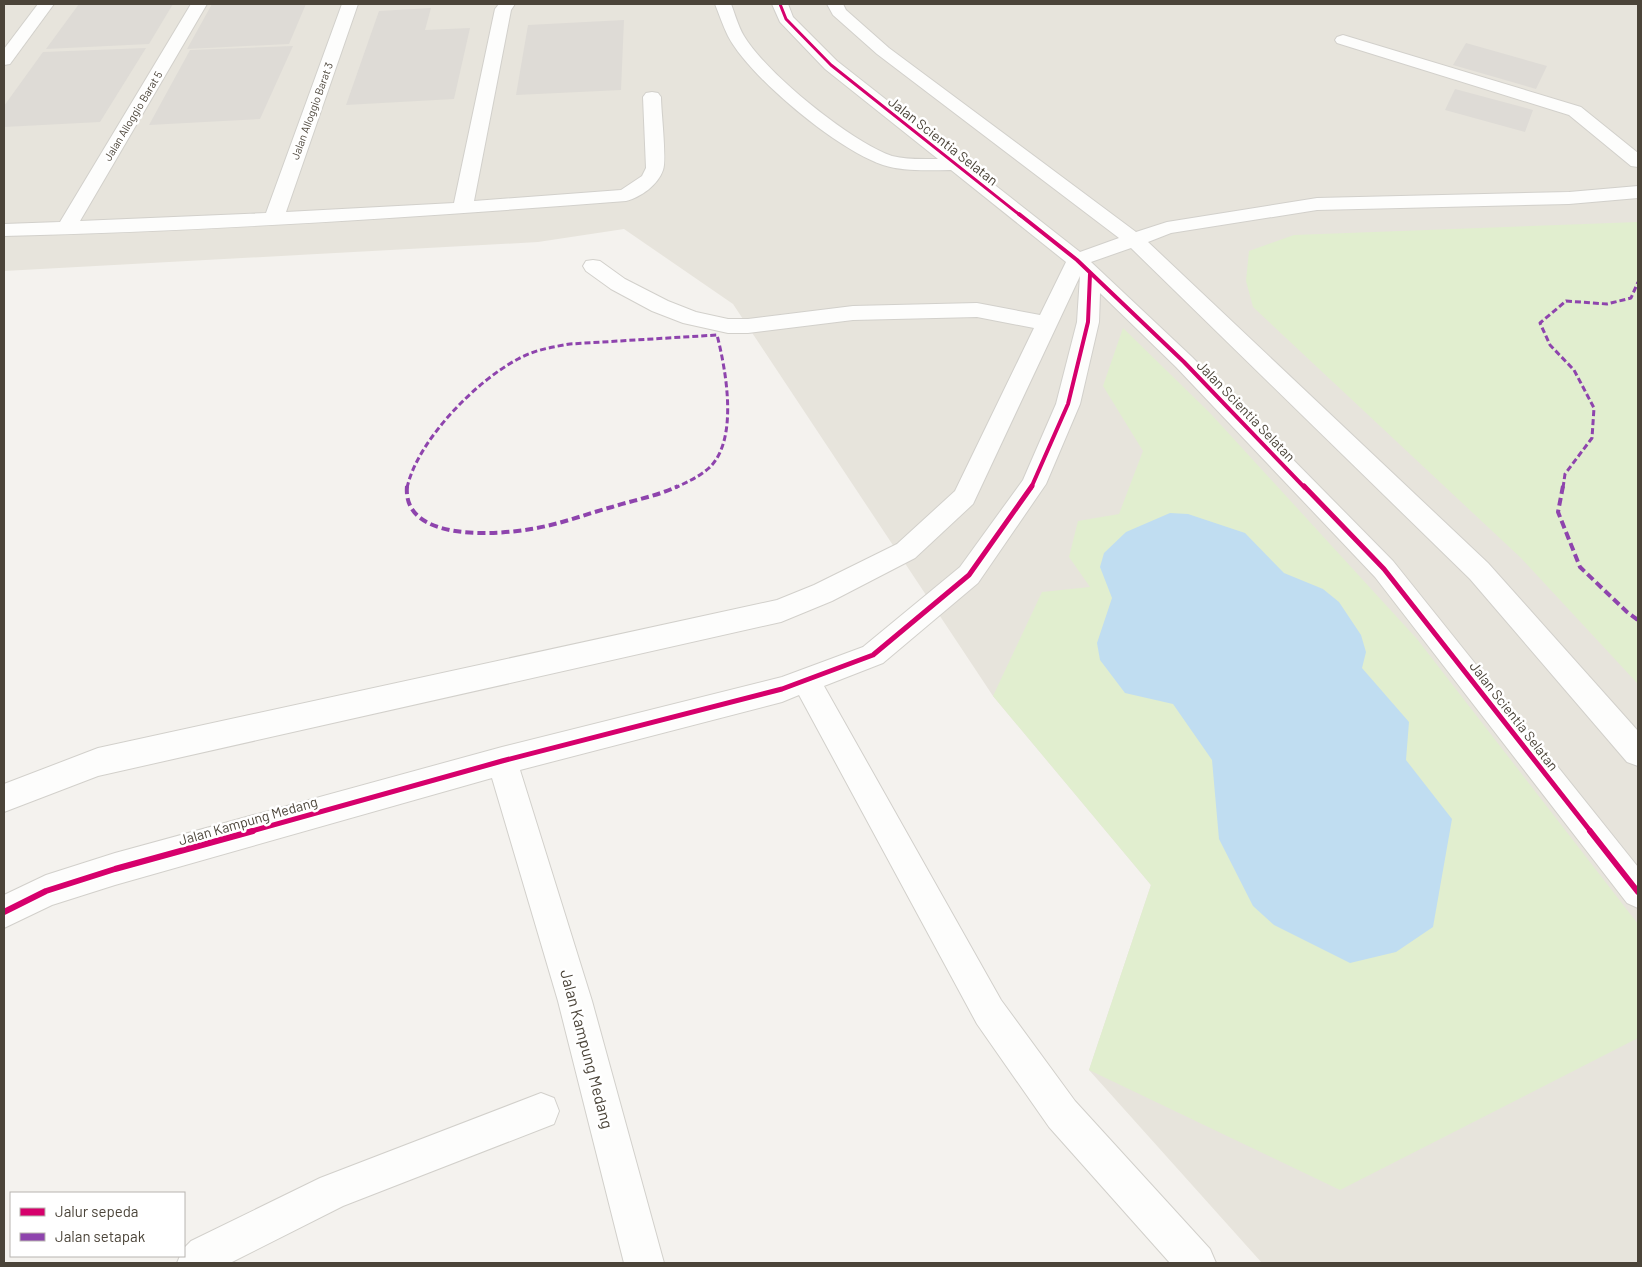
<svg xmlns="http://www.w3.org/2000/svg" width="1642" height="1267" font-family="Barlow,sans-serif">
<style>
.residential{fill:#e7e4dc}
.green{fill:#e1eecf}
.water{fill:#c0ddf1}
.building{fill:#dedbd6}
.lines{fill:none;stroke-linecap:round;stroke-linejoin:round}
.minor-casing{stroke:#d2d0cb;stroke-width:2}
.minor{fill:#fdfdfc;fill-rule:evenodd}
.quiet-far1{stroke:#8e44ad;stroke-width:3;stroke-dasharray:6 3;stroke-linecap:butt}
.quiet{stroke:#8e44ad;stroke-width:4;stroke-dasharray:8 4;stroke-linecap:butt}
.cycleway-far3-casing{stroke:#fff;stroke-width:5}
.cycleway-far2-casing{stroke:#fff;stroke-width:6}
.cycleway-far1-casing{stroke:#fff;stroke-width:8}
.cycleway-casing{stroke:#fff;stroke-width:9}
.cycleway-far3{stroke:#d6006c;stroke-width:3}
.cycleway-far2{stroke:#d6006c;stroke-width:4}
.cycleway-far1{stroke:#d6006c;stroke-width:5}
.cycleway{stroke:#d6006c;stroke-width:6}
.labels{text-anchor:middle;stroke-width:5;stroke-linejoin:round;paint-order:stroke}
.far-street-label{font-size:11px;fill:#4b4439;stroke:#fff}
.street-label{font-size:14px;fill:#4b4439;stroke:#fff}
.near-street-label{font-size:16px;fill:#4b4439;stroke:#fff}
</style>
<rect width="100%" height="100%" fill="#f4f2ee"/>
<!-- residential -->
<polygon class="residential" points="4,4 1638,4 1638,1263 1262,1263 1089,1070 1151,885 993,696 733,304 624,229 538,242 4,271"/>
<!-- green -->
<g class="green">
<polygon points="1638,222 1638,684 1521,558 1253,307 1246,281 1249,251 1294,235"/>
<polygon points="1123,328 1210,413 1417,639 1638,924 1638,1038 1340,1190 1089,1070 1151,885 993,696 1042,592 1090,587 1069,557 1078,521 1119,514 1143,451 1103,386"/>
</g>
<!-- water -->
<polygon class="water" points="1170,513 1188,514 1245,533 1284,573 1323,589 1339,602 1361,635 1366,652 1362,668 1409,722 1406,760 1452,819 1433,927 1396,952 1350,963 1274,925 1253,906 1219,839 1212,760 1173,704 1125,693 1100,660 1097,643 1112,598 1100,567 1104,553 1126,532"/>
<!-- building -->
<g class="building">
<polygon points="79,4 173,4 149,44 46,49"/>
<polygon points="212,4 306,4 289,44 187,49"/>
<polygon points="431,8 425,30 470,28 454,99 346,105 379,11"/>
<polygon points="624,20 621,90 516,95 528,25"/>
<polygon points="1466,43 1547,66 1536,89 1453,65"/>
<polygon points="293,46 260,119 149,125 190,50"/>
<polygon points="146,48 100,122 4,127 4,106 43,52"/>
<polygon points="1455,89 1533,110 1525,132 1445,110"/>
</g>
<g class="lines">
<!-- minor casing -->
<g class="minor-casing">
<g id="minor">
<polygon points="38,4 54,4 10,64 4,65 4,49"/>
<path d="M191,4h16l-127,217 186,-8 76,-209h16l-72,208 168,-9 41,-194 4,-5h16l-4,6 -37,191 147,-11 21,-14 4,-8 -3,-71 3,-4 6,-1 6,1 3,4c0,14 6,63 2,73 -5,15 -22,27 -37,31 -207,16 -415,30 -622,35v-12l56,-2z"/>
<path d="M715,4h16c4,10 7,22 13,32 22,37 107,106 148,120 15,4 31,3 46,3l-113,-90 -45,-47 -8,-18h16l5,13 44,44 243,191 39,-14 -242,-184 -44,-39 -6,-11h16l3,6 43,38 247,184 31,-10 150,-24 252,-6 69,-6v12l-69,6 -252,6 -146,23 -23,9 340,321 150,168v35l-11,-4 -157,-183 -339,-331 -40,14 101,95 201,204 245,306v41l-11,-5 -252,-326 -199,-210 -76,-74 -1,29 -19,82 -34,80 -68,99 -95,80 -59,23 177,314 74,101 135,148 6,14h-46l-121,-136 -72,-103 -178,-329 -17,7 -262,68 72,231 72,262h-40l-66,-262 -66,-223 -377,107 -63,20 -48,23v-33l42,-20 69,-22 387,-106 280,-70 81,-30 97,-80 63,-87 33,-76 21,-82 3,-46 -107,228 -58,54 -83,43 -51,21 -683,154 -94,36v-28l94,-36 679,-148 37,-15 83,-41 58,-53 79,-163 -57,-11 -124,3 -105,13h-20l-45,-10 -31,-12 -41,-22 -25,-18 -3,-5 3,-5 7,-1 7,1 25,18 43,22 28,11 32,7h20l105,-13 124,-3 63,12 26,-53 -115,-92c-22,0 -46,2 -68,-5 -44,-14 -134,-88 -155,-129 -5,-10 -9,-22 -13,-32z"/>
<polygon points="1343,35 1581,107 1638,153 1638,167 1631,166 1569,115 1337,43 1335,40 1337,37"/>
<polygon points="541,1093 554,1098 559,1111 554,1124 343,1206 230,1263 177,1263 180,1256 184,1256 184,1248 191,1241 320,1178"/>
</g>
</g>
<!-- minor -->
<use href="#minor" class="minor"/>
<!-- quiet-far1 -->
<g class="quiet-far1">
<path d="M407,488c10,-47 69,-107 111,-129 16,-9 34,-12 52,-15l147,-9c9,35 22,105 -8,133 -10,9 -22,14 -34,20"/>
<polyline points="1563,488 1565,474 1592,438 1594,408 1574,370 1550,345 1540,323 1566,301 1607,304 1631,298 1638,282"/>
</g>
<!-- quiet -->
<g class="quiet">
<path d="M407,486c-5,56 89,49 124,43 27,-4 55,-15 81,-22 22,-7 46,-11 66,-21"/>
<polyline points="1563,486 1558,512 1580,567 1627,612 1638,620"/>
</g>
<!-- cycleway-far3 casing -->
<g class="cycleway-far3-casing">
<polyline id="cycleway-far3" points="780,4 786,19 831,65 1021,216"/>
</g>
<!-- cycleway-far2 casing -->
<g class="cycleway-far2-casing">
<g id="cycleway-far2">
<polyline points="1019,214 1077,260 1184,362 1305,488"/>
<polyline points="1031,488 1068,404 1088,322 1090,274"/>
</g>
</g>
<!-- cycleway-far1 casing -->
<g class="cycleway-far1-casing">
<g id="cycleway-far1">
<polyline points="1304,486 1384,569 1591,832"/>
<polyline points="248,832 502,761 782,689 873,655 969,575 1032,486"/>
</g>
</g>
<!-- cycleway casing -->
<g class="cycleway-casing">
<g id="cycleway">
<polyline points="1590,831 1638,892"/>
<polyline points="4,912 46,891 115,869 253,831"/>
</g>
</g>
<!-- cycleway-far3 -->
<use href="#cycleway-far3" class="cycleway-far3"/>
<!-- cycleway-far2 -->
<use href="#cycleway-far2" class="cycleway-far2"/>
<!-- cycleway-far1 -->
<use href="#cycleway-far1" class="cycleway-far1"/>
<!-- cycleway -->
<use href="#cycleway" class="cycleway"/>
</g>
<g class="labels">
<!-- far-street labels -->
<g class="far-street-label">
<text transform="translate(312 111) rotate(-70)" y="4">Jalan Alloggio Barat 3</text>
<text transform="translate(133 116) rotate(-59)" y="4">Jalan Alloggio Barat 5</text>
</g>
<!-- street labels -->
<g class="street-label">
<text transform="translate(943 141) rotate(38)" y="5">Jalan Scientia Selatan</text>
<text transform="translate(1246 411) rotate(46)" y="5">Jalan Scientia Selatan</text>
<text transform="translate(1514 716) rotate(52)" y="5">Jalan Scientia Selatan</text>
<text transform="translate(248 821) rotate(-16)" y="5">Jalan Kampung Medang</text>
</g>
<!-- near-street labels -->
<g class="near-street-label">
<text transform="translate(587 1049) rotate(75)" y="6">Jalan Kampung Medang</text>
</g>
</g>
<!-- border -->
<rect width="1642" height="1267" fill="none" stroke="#4b4439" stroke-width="10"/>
<!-- legend -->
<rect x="10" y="1192" width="175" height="65" fill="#ffffff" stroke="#b7b4b0"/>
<rect x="20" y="1208" width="25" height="8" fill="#d6006c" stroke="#b7b4b0"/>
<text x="55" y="1217" font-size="15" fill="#4b4439">Jalur sepeda</text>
<rect x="20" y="1233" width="25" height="8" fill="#8e44ad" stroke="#b7b4b0"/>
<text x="55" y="1242" font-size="15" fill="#4b4439">Jalan setapak</text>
</svg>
